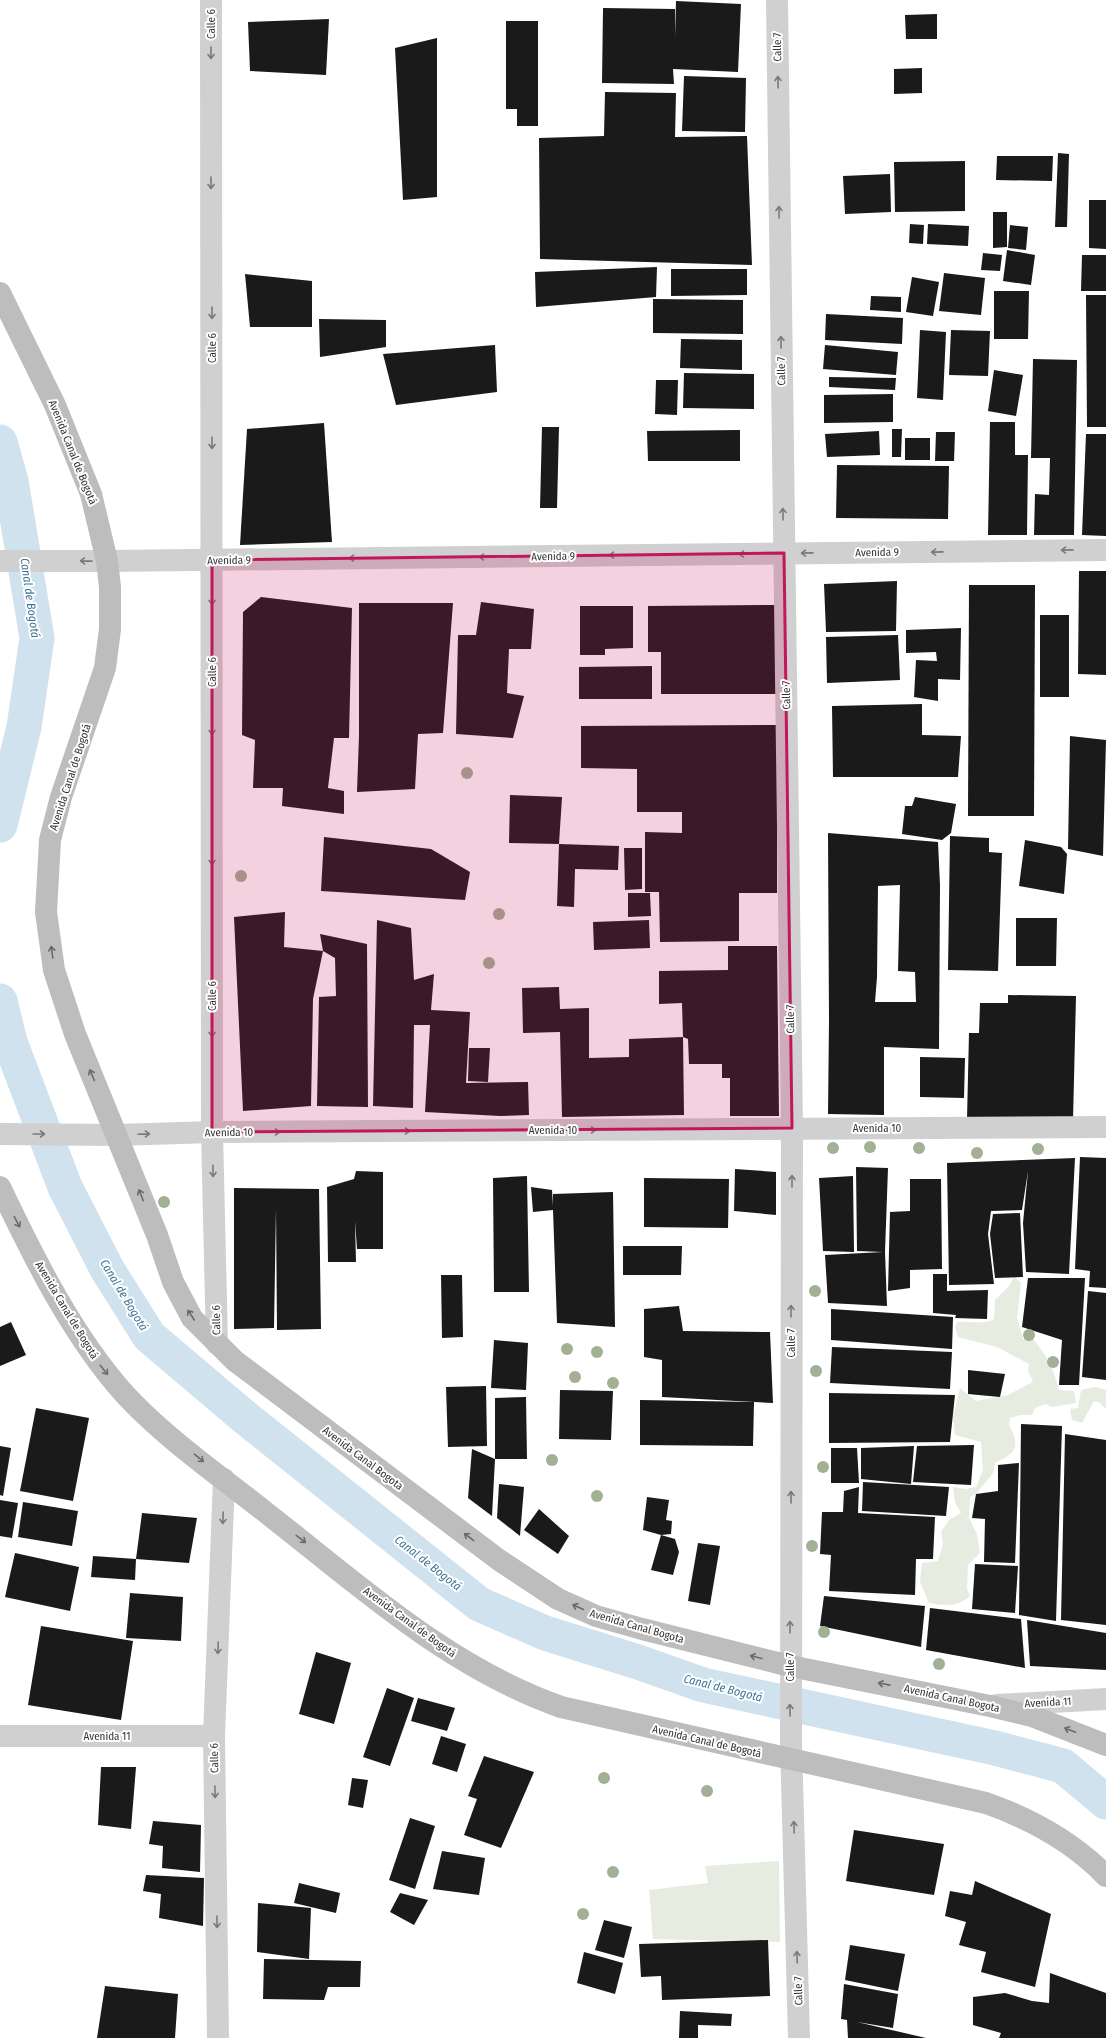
<svg xmlns="http://www.w3.org/2000/svg" width="1106" height="2038" font-family="'Fira Sans Condensed',sans-serif">
<style>
.green{fill:#e6ecdf}
.lines{fill:none;stroke-linecap:round;stroke-linejoin:round}
.canal{stroke:#cfe2ee;stroke-width:35}
.building{fill:#1a1a1a;fill-rule:evenodd}
.minor{stroke:#d0d0d0;stroke-width:22}
.tertiary{stroke:#d0d0d0;stroke-width:22}
.secondary{stroke:#bdbdbd;stroke-width:22}
.tree{fill:#a2b095}
.oneway{stroke:#7a7a7a}
.oneway2{stroke:#6a6a6a}
.marked{fill:#c2185b;fill-opacity:0.2;stroke:#c2185b;stroke-width:3;stroke-linejoin:round}
.labels{text-anchor:middle;stroke-width:4;stroke-linejoin:round;paint-order:stroke}
.street-label{font-size:11px;fill:#333;stroke:#fff}
.water-label{font-size:12px;font-style:italic;fill:#3f7597;stroke:#fff}
</style>
<rect width="100%" height="100%" fill="#fff"/>
<!-- green -->
<g class="green">
<path d="M1014,1277l7,6 -4,34 6,22 11,1c14,17 19,28 25,50l15,1 2,12 -24,4 -6,-3 -11,4 -3,7h-11l-11,3 -1,7c11,22 9,27 -14,38l-2,10 -17,21 -6,3 -1,21 8,16 3,19 -12,12 -1,24 3,7c-12,11 -25,10 -41,7l-9,-21 2,-19 16,-2 5,-17 -2,-12 8,-12 12,-7 -6,-11 -2,-15 13,2 10,-2 7,-17 -2,-28 -26,-7 -2,-18 7,-29 16,13 32,-6 25,-13 -5,-11 1,-7 -32,-17 -39,-10 -3,-10 2,-5c13,-1 26,3 37,-3l1,-19 14,-14z"/>
<polygon points="1095,1387 1106,1390 1106,1409 1099,1402 1094,1401 1082,1423 1072,1420 1070,1409 1078,1408 1081,1390"/>
<polygon points="779,1861 780,1942 653,1939 649,1890 708,1883 705,1866"/>
</g>
<g class="lines">
<!-- canal -->
<g class="canal">
<polyline points="0,442 11,481 37,638 24,727 0,825"/>
<polyline points="0,1001 10,1042 65,1187 107,1269 149,1336 242,1415 479,1604 545,1633 638,1662 703,1685 995,1748 1063,1766 1106,1802"/>
</g>
</g>
<!-- building -->
<g class="building">
<polygon points="676,1 741,4 738,72 673,69 674,84 602,83 603,8 675,9 675,37"/>
<polygon points="937,14 937,39 906,39 905,15"/>
<polygon points="329,19 326,75 250,71 248,22"/>
<polygon points="506,21 538,21 538,126 517,126 517,109 506,109"/>
<polygon points="437,38 437,197 403,200 395,48"/>
<polygon points="922,68 922,93 894,94 894,69"/>
<polygon points="684,76 746,78 745,132 682,131"/>
<polygon points="605,92 676,93 675,137 747,136 752,265 540,259 539,138 604,136"/>
<polygon points="1058,153 1069,154 1067,227 1055,227"/>
<polygon points="997,156 1053,156 1052,181 996,180"/>
<polygon points="965,161 965,211 895,212 894,162"/>
<polygon points="890,174 891,212 845,214 843,176"/>
<polygon points="1089,200 1106,200 1106,249 1089,248"/>
<polygon points="993,212 1007,212 1007,247 993,248"/>
<polygon points="910,224 924,225 923,244 909,243"/>
<polygon points="928,224 969,226 968,246 927,244"/>
<polygon points="1010,225 1028,227 1026,250 1008,248"/>
<polygon points="1007,250 1035,255 1031,285 1003,281"/>
<polygon points="983,253 1002,255 1000,271 981,270"/>
<polygon points="1082,255 1106,255 1106,291 1081,291"/>
<polygon points="657,267 656,297 536,307 535,272"/>
<polygon points="671,269 747,269 747,295 671,296"/>
<polygon points="944,273 985,278 981,315 939,311"/>
<polygon points="245,274 312,281 312,327 250,327"/>
<polygon points="912,277 939,282 933,316 906,312"/>
<polygon points="994,291 1029,291 1028,339 994,339"/>
<polygon points="1086,295 1106,295 1106,427 1087,427"/>
<polygon points="871,296 901,297 901,312 870,310"/>
<polygon points="653,299 743,300 743,334 653,333"/>
<polygon points="826,314 903,318 902,344 825,340"/>
<polygon points="319,319 386,320 386,347 320,357"/>
<polygon points="920,330 946,332 943,400 917,398"/>
<polygon points="951,330 990,331 988,376 949,375"/>
<polygon points="681,339 742,340 742,370 680,368"/>
<polygon points="495,345 497,392 396,405 383,354"/>
<polygon points="825,345 898,352 896,375 823,369"/>
<polygon points="1033,359 1077,360 1074,535 1034,535 1035,494 1049,495 1050,458 1031,458"/>
<polygon points="994,370 1023,375 1016,416 988,411"/>
<polygon points="684,373 754,374 754,409 683,408"/>
<polygon points="829,377 896,378 895,390 829,387"/>
<polygon points="656,380 678,380 677,415 655,414"/>
<polygon points="893,394 893,422 824,423 824,395"/>
<polygon points="990,422 1015,422 1015,455 1028,455 1027,535 988,535"/>
<polygon points="324,423 332,542 240,545 247,429"/>
<polygon points="542,427 559,427 557,508 540,508"/>
<polygon points="892,429 902,429 901,457 892,457"/>
<polygon points="740,430 740,461 648,461 647,431"/>
<polygon points="879,431 880,455 827,457 825,434"/>
<polygon points="936,432 955,432 954,461 935,461"/>
<polygon points="1086,434 1106,434 1106,536 1082,535"/>
<rect x="905" y="438" width="25" height="22"/>
<polygon points="837,465 949,466 948,519 836,518"/>
<polygon points="1079,571 1106,571 1106,675 1078,674"/>
<polygon points="897,581 896,631 826,632 824,584"/>
<polygon points="969,585 1035,585 1034,816 968,816"/>
<polygon points="261,597 352,608 349,738 334,738 328,788 344,791 344,814 282,806 283,788 253,788 255,740 242,735 243,612"/>
<polygon points="481,602 534,609 531,649 509,649 507,693 524,696 513,738 456,734 458,635 476,635"/>
<polygon points="359,603 453,603 443,733 418,734 415,789 357,792 359,736"/>
<polygon points="777,605 777,694 661,694 661,652 648,652 648,606"/>
<polygon points="580,606 633,606 633,648 605,649 605,655 580,655"/>
<rect x="1040" y="615" width="29" height="82"/>
<polygon points="961,628 960,680 938,679 938,701 914,697 916,660 937,661 936,652 906,653 906,630"/>
<polygon points="898,635 900,680 827,683 826,637"/>
<polygon points="652,666 652,699 579,699 579,667"/>
<polygon points="922,704 922,735 961,736 958,777 833,777 832,706"/>
<polygon points="777,725 777,893 739,893 739,941 660,942 659,892 645,892 645,832 682,833 682,812 637,812 637,769 581,768 581,726"/>
<polygon points="1070,736 1106,740 1103,856 1068,849"/>
<polygon points="510,795 562,797 559,844 509,843"/>
<polygon points="915,797 956,804 951,833 942,840 902,834 905,806 912,806"/>
<path d="M828,833l110,9 2,43 -1,164 -55,-2v68l-56,-1 1,-94zM900,885l-2,86 17,1 1,30h-41l2,-25 1,-91z"/>
<polygon points="950,836 989,838 989,852 1002,853 998,971 948,970"/>
<polygon points="324,837 431,849 470,872 465,900 321,891"/>
<polygon points="1025,840 1061,847 1067,854 1064,894 1019,886"/>
<polygon points="559,844 619,846 618,870 575,869 574,907 557,906"/>
<polygon points="624,848 642,848 642,889 625,890"/>
<polygon points="628,893 650,893 651,916 628,917"/>
<polygon points="285,912 284,947 323,951 313,999 311,1106 243,1111 234,917"/>
<polygon points="1016,918 1057,918 1056,966 1016,966"/>
<polygon points="377,920 411,928 414,980 434,974 431,1010 470,1012 466,1083 528,1082 529,1115 500,1116 425,1112 430,1025 414,1025 413,1108 373,1106"/>
<polygon points="649,920 650,948 594,950 593,922"/>
<polygon points="320,934 367,944 368,1107 317,1106 319,997 336,996 335,958 323,951"/>
<polygon points="728,946 777,946 779,1116 730,1116 730,1078 722,1078 722,1064 689,1064 688,1039 683,1037 684,1115 562,1117 560,1032 523,1033 522,988 559,987 560,1009 589,1008 589,1058 629,1057 629,1039 683,1037 682,1003 659,1004 659,971 728,970"/>
<polygon points="1008,995 1076,996 1073,1121 967,1119 969,1033 979,1033 980,1003 1008,1003"/>
<polygon points="469,1048 490,1048 488,1082 468,1081"/>
<polygon points="920,1057 965,1058 964,1098 920,1097"/>
<polygon points="1080,1157 1106,1158 1106,1288 1089,1287 1090,1271 1075,1269"/>
<polygon points="1075,1158 1069,1274 1026,1272 1023,1223 1028,1171 1022,1210 991,1211 988,1234 994,1284 949,1285 947,1163"/>
<polygon points="856,1167 888,1168 885,1252 887,1306 828,1303 825,1255 883,1252 857,1251"/>
<polygon points="735,1169 776,1172 776,1215 734,1211"/>
<polygon points="356,1171 383,1172 383,1249 357,1249 355,1221 356,1262 328,1262 327,1187 354,1179"/>
<polygon points="527,1176 529,1292 494,1292 493,1178"/>
<polygon points="853,1176 854,1252 823,1251 819,1178"/>
<polygon points="644,1178 729,1179 728,1228 644,1227"/>
<polygon points="910,1179 941,1179 942,1269 910,1270 910,1288 888,1291 890,1212 910,1211"/>
<polygon points="531,1187 552,1190 553,1206 553,1194 613,1192 615,1327 557,1323 553,1210 533,1212"/>
<polygon points="234,1188 319,1189 321,1329 277,1330 276,1208 274,1328 234,1329"/>
<polygon points="1020,1213 1023,1277 995,1278 990,1234 993,1214"/>
<polygon points="623,1246 682,1246 681,1275 623,1275"/>
<polygon points="933,1274 947,1274 947,1291 988,1290 987,1319 955,1318 956,1315 933,1313"/>
<polygon points="441,1275 462,1275 463,1337 442,1338"/>
<polygon points="1028,1278 1085,1278 1079,1385 1059,1385 1062,1340 1022,1327"/>
<polygon points="1088,1291 1106,1293 1106,1380 1082,1377"/>
<polygon points="679,1306 683,1331 770,1332 773,1403 662,1397 662,1360 644,1357 644,1309"/>
<polygon points="831,1309 953,1317 952,1349 831,1340"/>
<polygon points="11,1322 26,1355 0,1366 0,1327"/>
<polygon points="494,1340 528,1343 526,1390 491,1388"/>
<polygon points="832,1347 952,1352 950,1389 830,1383"/>
<polygon points="968,1370 1005,1374 1000,1397 968,1394"/>
<polygon points="486,1386 487,1446 448,1447 446,1387"/>
<polygon points="560,1390 613,1391 611,1440 559,1439"/>
<polygon points="829,1393 955,1395 950,1442 829,1443"/>
<polygon points="526,1397 527,1459 495,1459 492,1516 468,1498 472,1449 495,1459 495,1398"/>
<polygon points="640,1400 754,1402 753,1446 640,1445"/>
<polygon points="36,1408 89,1418 73,1501 20,1491"/>
<polygon points="1021,1424 1062,1426 1056,1621 1019,1615"/>
<polygon points="1065,1434 1106,1440 1106,1625 1061,1620"/>
<polygon points="974,1445 971,1485 913,1482 917,1446"/>
<polygon points="0,1446 11,1448 3,1496 0,1495"/>
<polygon points="914,1446 911,1484 861,1479 861,1448"/>
<polygon points="831,1448 857,1448 859,1483 831,1483"/>
<polygon points="1019,1463 1015,1563 984,1562 985,1519 972,1518 976,1494 998,1491 998,1465"/>
<polygon points="863,1482 949,1487 946,1516 862,1511"/>
<polygon points="499,1484 524,1487 520,1536 497,1518"/>
<polygon points="859,1487 858,1513 935,1517 933,1559 916,1559 915,1595 829,1591 831,1555 820,1554 822,1512 843,1512 844,1491"/>
<polygon points="647,1497 669,1500 666,1520 672,1521 671,1534 661,1535 675,1539 679,1552 673,1575 651,1570 661,1535 643,1530"/>
<polygon points="0,1500 18,1503 12,1538 0,1536"/>
<polygon points="23,1502 78,1511 72,1546 18,1537"/>
<polygon points="539,1509 569,1536 558,1554 524,1530"/>
<polygon points="142,1513 197,1518 189,1563 136,1559"/>
<polygon points="698,1543 720,1546 710,1605 688,1601"/>
<polygon points="15,1553 79,1567 70,1611 5,1597"/>
<polygon points="93,1556 136,1559 135,1580 91,1577"/>
<polygon points="975,1564 1018,1566 1015,1613 972,1609"/>
<polygon points="130,1593 183,1597 181,1641 126,1638"/>
<polygon points="824,1596 925,1606 921,1647 820,1626"/>
<polygon points="930,1608 1021,1619 1025,1668 926,1650"/>
<polygon points="1027,1620 1106,1633 1106,1670 1030,1666"/>
<polygon points="41,1626 133,1641 121,1720 28,1705"/>
<polygon points="316,1652 351,1663 334,1724 299,1714"/>
<polygon points="387,1688 414,1698 390,1766 363,1757"/>
<polygon points="418,1698 455,1708 447,1731 411,1721"/>
<polygon points="441,1736 466,1744 457,1772 432,1764"/>
<polygon points="484,1756 534,1772 501,1848 464,1835 477,1799 468,1796"/>
<polygon points="101,1767 136,1767 131,1829 98,1825"/>
<polygon points="352,1778 368,1780 363,1808 348,1805"/>
<polygon points="410,1818 435,1826 415,1889 389,1880"/>
<polygon points="153,1821 201,1825 200,1872 162,1868 163,1846 149,1844"/>
<polygon points="854,1830 944,1844 934,1895 846,1881"/>
<polygon points="442,1851 485,1858 479,1895 433,1889"/>
<polygon points="146,1875 204,1878 203,1926 159,1918 161,1894 143,1891"/>
<polygon points="975,1881 1051,1914 1035,1987 981,1972 986,1952 959,1945 966,1922 945,1916 950,1891 972,1895"/>
<polygon points="299,1883 340,1893 336,1913 294,1903"/>
<polygon points="400,1893 428,1900 414,1925 390,1912"/>
<polygon points="258,1903 311,1908 309,1959 257,1952"/>
<polygon points="604,1920 632,1927 624,1958 595,1950"/>
<polygon points="768,1940 770,1996 662,2000 661,1976 641,1977 639,1944"/>
<polygon points="850,1945 905,1954 898,1991 845,1980"/>
<polygon points="584,1952 623,1963 615,1994 577,1983"/>
<polygon points="264,1959 361,1961 360,1987 328,1987 324,2000 263,1999"/>
<polygon points="1050,1973 1106,1993 1106,2038 999,2038 1001,2033 973,2025 973,1997 1005,1993 1032,2001 1049,2003"/>
<polygon points="844,1984 898,1994 893,2028 857,2022 926,2038 848,2038 847,2020 841,2019"/>
<polygon points="105,1986 178,1994 175,2038 97,2038"/>
<polygon points="680,2011 732,2014 731,2026 698,2025 698,2038 679,2038"/>
</g>
<g class="lines">
<!-- minor -->
<g class="minor">
<polyline points="777,0 792,1128 791,1743 799,2038"/>
<polyline points="0,561 107,561 1106,550"/>
<polyline points="212,1132 217,1344"/>
<polyline points="997,1705 1106,1699"/>
<polyline points="0,1736 214,1736"/>
<polyline points="218,2038 214,1736 224,1479"/>
</g>
<!-- tertiary -->
<g class="tertiary">
<polyline points="211,0 212,1132"/>
<polyline points="0,1134 117,1135 212,1132 1106,1127"/>
</g>
<!-- secondary -->
<g class="secondary">
<polyline points="0,293 55,405 91,494 107,561 110,587 110,629 105,668 61,797 50,840 46,912 54,970 75,1034 157,1235 173,1282 192,1318 235,1361 499,1560 558,1599 596,1616 642,1629 790,1666 990,1706 1032,1716 1106,1745"/>
<path d="M0,1187c32,67 67,138 115,196 39,47 101,90 149,128 94,73 183,156 297,196l425,96c45,16 86,38 120,73"/>
</g>
</g>
<!-- trees -->
<g class="tree">
<circle cx="467" cy="773" r="6"/>
<circle cx="241" cy="876" r="6"/>
<circle cx="499" cy="914" r="6"/>
<circle cx="489" cy="963" r="6"/>
<circle cx="870" cy="1147" r="6"/>
<circle cx="833" cy="1148" r="6"/>
<circle cx="919" cy="1148" r="6"/>
<circle cx="1038" cy="1149" r="6"/>
<circle cx="977" cy="1153" r="6"/>
<circle cx="164" cy="1202" r="6"/>
<circle cx="815" cy="1291" r="6"/>
<circle cx="1029" cy="1335" r="6"/>
<circle cx="567" cy="1349" r="6"/>
<circle cx="597" cy="1352" r="6"/>
<circle cx="1053" cy="1362" r="6"/>
<circle cx="816" cy="1371" r="6"/>
<circle cx="575" cy="1377" r="6"/>
<circle cx="613" cy="1383" r="6"/>
<circle cx="552" cy="1460" r="6"/>
<circle cx="823" cy="1467" r="6"/>
<circle cx="597" cy="1496" r="6"/>
<circle cx="812" cy="1546" r="6"/>
<circle cx="824" cy="1632" r="6"/>
<circle cx="939" cy="1664" r="6"/>
<circle cx="604" cy="1778" r="6"/>
<circle cx="707" cy="1791" r="6"/>
<circle cx="613" cy="1872" r="6"/>
<circle cx="583" cy="1914" r="6"/>
</g>
<!-- one-way arrows -->
<defs><path id="oneway-shaft" d="M-6 0H5M1.5-3L5.5 0L1.5 3" fill="none" stroke-width="1.6" stroke-linecap="round" stroke-linejoin="round"/></defs>
<g class="oneway">
<use href="#oneway-shaft" transform="translate(211 53) rotate(90)"/>
<use href="#oneway-shaft" transform="translate(778 82) rotate(-91)"/>
<use href="#oneway-shaft" transform="translate(211 183) rotate(90)"/>
<use href="#oneway-shaft" transform="translate(779 212) rotate(-91)"/>
<use href="#oneway-shaft" transform="translate(212 313) rotate(90)"/>
<use href="#oneway-shaft" transform="translate(781 342) rotate(-91)"/>
<use href="#oneway-shaft" transform="translate(212 443) rotate(90)"/>
<use href="#oneway-shaft" transform="translate(783 514) rotate(-91)"/>
<use href="#oneway-shaft" transform="translate(1067 550) rotate(179)"/>
<use href="#oneway-shaft" transform="translate(937 552) rotate(179)"/>
<use href="#oneway-shaft" transform="translate(807 553) rotate(179)"/>
<use href="#oneway-shaft" transform="translate(745 554) rotate(179)"/>
<use href="#oneway-shaft" transform="translate(615 555) rotate(179)"/>
<use href="#oneway-shaft" transform="translate(485 557) rotate(179)"/>
<use href="#oneway-shaft" transform="translate(355 558) rotate(179)"/>
<use href="#oneway-shaft" transform="translate(86 561) rotate(-179)"/>
<use href="#oneway-shaft" transform="translate(212 599) rotate(90)"/>
<use href="#oneway-shaft" transform="translate(212 729) rotate(90)"/>
<use href="#oneway-shaft" transform="translate(212 859) rotate(90)"/>
<use href="#oneway-shaft" transform="translate(212 1031) rotate(90)"/>
<use href="#oneway-shaft" transform="translate(590 1130)"/>
<use href="#oneway-shaft" transform="translate(404 1131)"/>
<use href="#oneway-shaft" transform="translate(274 1132)"/>
<use href="#oneway-shaft" transform="translate(39 1134)"/>
<use href="#oneway-shaft" transform="translate(144 1134) rotate(-2)"/>
<use href="#oneway-shaft" transform="translate(213 1171) rotate(89)"/>
<use href="#oneway-shaft" transform="translate(792 1181) rotate(-90)"/>
<use href="#oneway-shaft" transform="translate(791 1311) rotate(-90)"/>
<use href="#oneway-shaft" transform="translate(791 1497) rotate(-90)"/>
<use href="#oneway-shaft" transform="translate(223 1518) rotate(92)"/>
<use href="#oneway-shaft" transform="translate(790 1627) rotate(-90)"/>
<use href="#oneway-shaft" transform="translate(218 1648) rotate(92)"/>
<use href="#oneway-shaft" transform="translate(790 1710) rotate(-91)"/>
<use href="#oneway-shaft" transform="translate(215 1792) rotate(89)"/>
<use href="#oneway-shaft" transform="translate(794 1827) rotate(-92)"/>
<use href="#oneway-shaft" transform="translate(217 1922) rotate(89)"/>
<use href="#oneway-shaft" transform="translate(797 1957) rotate(-92)"/>
</g>
<g class="oneway2">
<use href="#oneway-shaft" transform="translate(52 952) rotate(-98)"/>
<use href="#oneway-shaft" transform="translate(92 1075) rotate(-113)"/>
<use href="#oneway-shaft" transform="translate(141 1195) rotate(-112)"/>
<use href="#oneway-shaft" transform="translate(17 1222) rotate(62)"/>
<use href="#oneway-shaft" transform="translate(191 1315) rotate(-123)"/>
<use href="#oneway-shaft" transform="translate(104 1370) rotate(51)"/>
<use href="#oneway-shaft" transform="translate(199 1458) rotate(39)"/>
<use href="#oneway-shaft" transform="translate(469 1537) rotate(-143)"/>
<use href="#oneway-shaft" transform="translate(301 1539) rotate(38)"/>
<use href="#oneway-shaft" transform="translate(578 1607) rotate(-156)"/>
<use href="#oneway-shaft" transform="translate(756 1657) rotate(-166)"/>
<use href="#oneway-shaft" transform="translate(884 1684) rotate(-169)"/>
<use href="#oneway-shaft" transform="translate(1070 1730) rotate(-159)"/>
</g>
<!-- marked area -->
<path class="marked" d="M784,553l8,575 -580,4v-572z"/>
<g class="labels">
<!-- street labels -->
<g class="street-label">
<text transform="translate(211 24) rotate(-90)" y="4">Calle 6</text>
<text transform="translate(777 47) rotate(-91)" y="4">Calle 7</text>
<text transform="translate(212 348) rotate(-90)" y="4">Calle 6</text>
<text transform="translate(781 371) rotate(-91)" y="4">Calle 7</text>
<text transform="translate(73 452) rotate(68)" y="4">Avenida Canal de Bogotá</text>
<text transform="translate(877 552) rotate(-1)" y="4">Avenida 9</text>
<text transform="translate(553 556) rotate(-1)" y="4">Avenida 9</text>
<text transform="translate(229 560) rotate(-1)" y="4">Avenida 9</text>
<text transform="translate(212 672) rotate(-90)" y="4">Calle 6</text>
<text transform="translate(786 695) rotate(-91)" y="4">Calle 7</text>
<text transform="translate(70 777) rotate(-72)" y="4">Avenida Canal de Bogotá</text>
<text transform="translate(212 996) rotate(-90)" y="4">Calle 6</text>
<text transform="translate(790 1019) rotate(-91)" y="4">Calle 7</text>
<text x="877" y="1132">Avenida 10</text>
<text x="553" y="1134">Avenida 10</text>
<text transform="translate(229 1132) rotate(-1)" y="4">Avenida 10</text>
<text transform="translate(67 1310) rotate(59)" y="4">Avenida Canal de Bogotá</text>
<text transform="translate(216 1320) rotate(-91)" y="4">Calle 6</text>
<text transform="translate(791 1343) rotate(-90)" y="4">Calle 7</text>
<text transform="translate(363 1458) rotate(37)" y="4">Avenida Canal Bogota</text>
<text transform="translate(410 1622) rotate(36)" y="4">Avenida Canal de Bogotá</text>
<text transform="translate(637 1626) rotate(16)" y="4">Avenida Canal Bogota</text>
<text transform="translate(790 1667) rotate(-90)" y="4">Calle 7</text>
<text transform="translate(952 1698) rotate(12)" y="4">Avenida Canal Bogota</text>
<text transform="translate(1048 1702) rotate(-3)" y="4">Avenida 11</text>
<text x="107" y="1740">Avenida 11</text>
<text transform="translate(707 1741) rotate(13)" y="4">Avenida Canal de Bogotá</text>
<text transform="translate(214 1758) rotate(-91)" y="4">Calle 6</text>
<text transform="translate(798 1991) rotate(-92)" y="4">Calle 7</text>
</g>
<!-- water labels -->
<g class="water-label">
<text transform="translate(30 598) rotate(82)" y="4">Canal de Bogotá</text>
<text transform="translate(124 1295) rotate(59)" y="4">Canal de Bogotá</text>
<text transform="translate(428 1563) rotate(38)" y="4">Canal de Bogotá</text>
<text transform="translate(723 1688) rotate(14)" y="4">Canal de Bogotá</text>
</g>
</g>
</svg>
